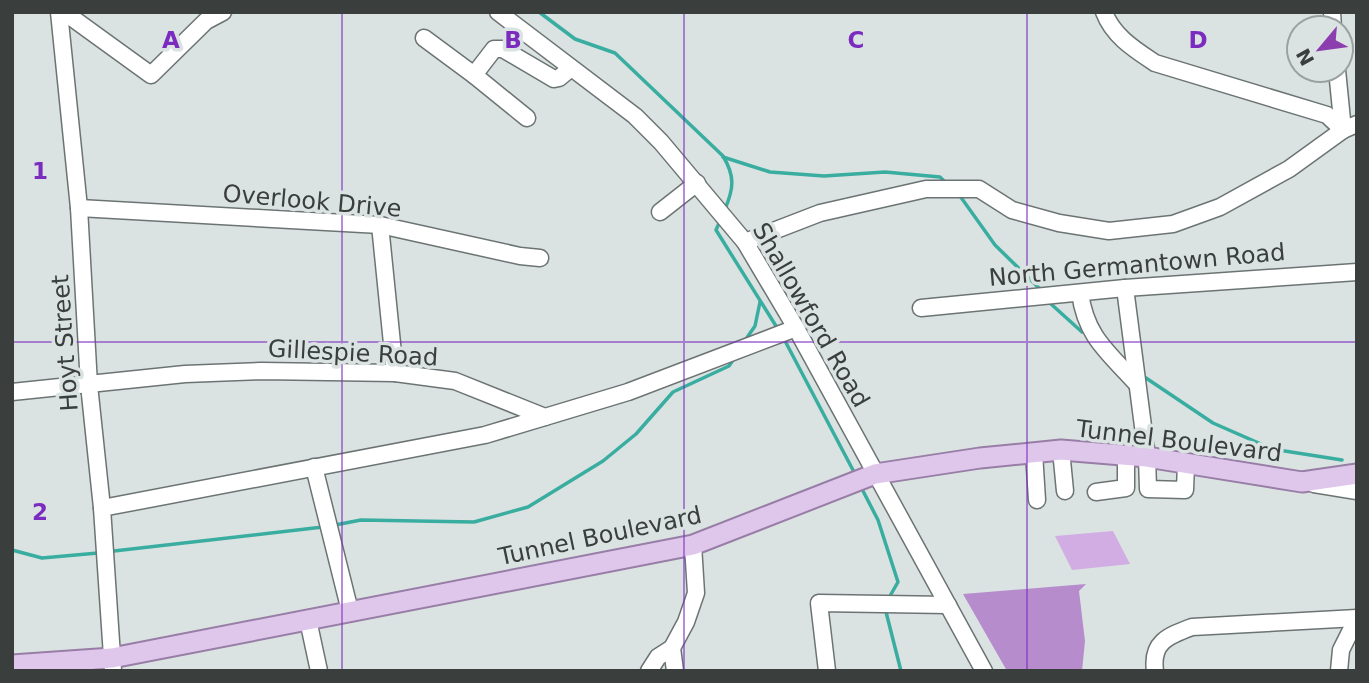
<svg xmlns="http://www.w3.org/2000/svg" width="1369" height="683" font-family="'DejaVu Sans',sans-serif">
<style>
.green{fill:#d1ade3}
.forest{fill:#b78ccd}
.lines{fill:none;stroke-linecap:round;stroke-linejoin:round}
.stream{stroke:#3aada1;stroke-width:3.5}
.minor-casing{stroke:#6c7473;stroke-width:19}
.major-casing{stroke:#987ea6;stroke-width:23}
.minor{stroke:#fff;stroke-width:16}
.major{stroke:#dfc7ec;stroke-width:19}
.grid{fill:none;stroke:#7b2cbf;stroke-width:2;stroke-opacity:0.55}
.labels{text-anchor:middle;stroke-width:7;stroke-linejoin:round;paint-order:stroke}
.street-label{font-size:24px;fill:#3a3e3d;stroke:#dae3e2}
.grid-label{font-size:23px;text-anchor:middle;font-weight:bold;fill:#7b2cbf;stroke:#dae3e2;stroke-width:7;stroke-linejoin:round;paint-order:stroke}
</style>
<rect width="100%" height="100%" fill="#dae3e2"/>
<!-- green -->
<polygon class="green" points="1113,531 1130,564 1072,570 1055,536"/>
<!-- forest -->
<polygon class="forest" points="1086,584 1079,591 1085,641 1082,671 1007,671 963,594"/>
<g class="lines">
<!-- stream -->
<g class="stream">
<path d="M539,12l36,27 40,14 108,103c12,20 11,32 2,53"/>
<polyline points="723,157 770,172 824,176 885,172 940,177 944,181"/>
<polyline points="960,196 995,245 1039,288"/>
<polyline points="720,221 716,230 776,326"/>
<polyline points="1051,304 1082,332"/>
<polyline points="746,339 755,326 760,302"/>
<polyline points="784,339 854,472"/>
<polyline points="1143,376 1213,423 1272,449 1342,460"/>
<polyline points="862,489 878,520 898,582 890,596"/>
<polyline points="335,525 361,520 474,522 528,507 603,461 636,434 673,392 729,366 733,360"/>
<polyline points="12,550 42,558 98,553"/>
<polyline points="114,551 323,527"/>
<polyline points="885,608 901,671"/>
</g>
<!-- minor casing -->
<g class="minor-casing">
<g id="minor">
<polyline points="59,12 79,208 89,385 102,508 113,671"/>
<polyline points="64,12 151,75 206,21 223,12"/>
<polyline points="498,12 635,116 661,142 745,242 796,328 984,671"/>
<path d="M1104,12c9,24 30,37 51,51l172,52 16,15"/>
<polyline points="1332,12 1333,28"/>
<polyline points="424,38 474,75 494,49 503,49 554,79 559,78 571,68"/>
<polyline points="1337,70 1343,130"/>
<polyline points="474,75 527,118"/>
<polyline points="79,208 380,225 520,256 540,258"/>
<polyline points="660,212 697,183"/>
<polyline points="380,225 395,373"/>
<polyline points="745,242 820,213 926,189 979,189 1012,210 1059,223 1109,231 1173,224 1220,207 1289,169 1343,130 1357,124"/>
<polyline points="1125,288 1147,457 1148,489 1185,490 1186,463"/>
<path d="M1080,293c6,44 28,59 56,90"/>
<polyline points="921,308 1125,288 1357,272"/>
<polyline points="12,392 185,374 261,371 395,373 455,381 545,417 628,392 796,328"/>
<polyline points="1061,450 1065,491"/>
<polyline points="1034,453 1037,500"/>
<polyline points="314,467 350,611"/>
<polyline points="1314,484 1357,491"/>
<polyline points="1096,492 1126,488 1126,456"/>
<polyline points="102,508 485,435 545,417"/>
<polyline points="308,620 319,671"/>
<polyline points="672,648 675,671"/>
<polyline points="649,671 658,657 672,648 686,622 696,593 693,545"/>
<polyline points="827,671 819,603 948,605"/>
<path d="M1155,671c-4,-29 13,-35 37,-44l165,-9"/>
<polyline points="1339,671 1341,650 1357,618"/>
</g>
</g>
<!-- major casing -->
<g class="major-casing">
<polyline id="major" points="12,665 112,658 693,545 875,474 980,458 1061,450 1147,457 1302,482 1357,474"/>
</g>
<!-- minor -->
<use href="#minor" class="minor"/>
<!-- major -->
<use href="#major" class="major"/>
</g>
<!-- grid -->
<path class="grid" d="M342,12v659M684,12v659M1027,12v659M12,342h1345"/>
<g class="labels">
<!-- street labels -->
<g class="street-label">
<text transform="translate(312 201) rotate(5)" y="8">Overlook Drive</text>
<text transform="translate(1137 265) rotate(-5)" y="8">North Germantown Road</text>
<text transform="translate(811 315) rotate(60)" y="8">Shallowford Road</text>
<text transform="translate(65 343) rotate(-94)" y="8">Hoyt Street</text>
<text transform="translate(353 353) rotate(3)" y="8">Gillespie Road</text>
<text transform="translate(1179 441) rotate(7)" y="8">Tunnel Boulevard</text>
<text transform="translate(600 536) rotate(-12)" y="8">Tunnel Boulevard</text>
</g>
</g>
<g class="grid-label">
<text x="171" y="48">A</text>
<text x="513" y="48">B</text>
<text x="856" y="48">C</text>
<text x="1198" y="48">D</text>
<text x="40" y="179">1</text>
<text x="40" y="520">2</text>
</g>
<!-- border -->
<rect width="1369" height="683" fill="none" stroke="#3a3e3d" stroke-width="28"/>
<!-- north arrow -->
<g transform="translate(1320 49) rotate(241)"><circle r="33" fill="#dae3e2" stroke="#9aa1a0" stroke-width="2"/>
<path d="M0-5L12 26L0 18L-12 26Z" fill="#8c3eae"/>
<text y="-10" font-size="19" font-weight="bold" text-anchor="middle" fill="#3a3e3d">N</text>
</g>
</svg>
